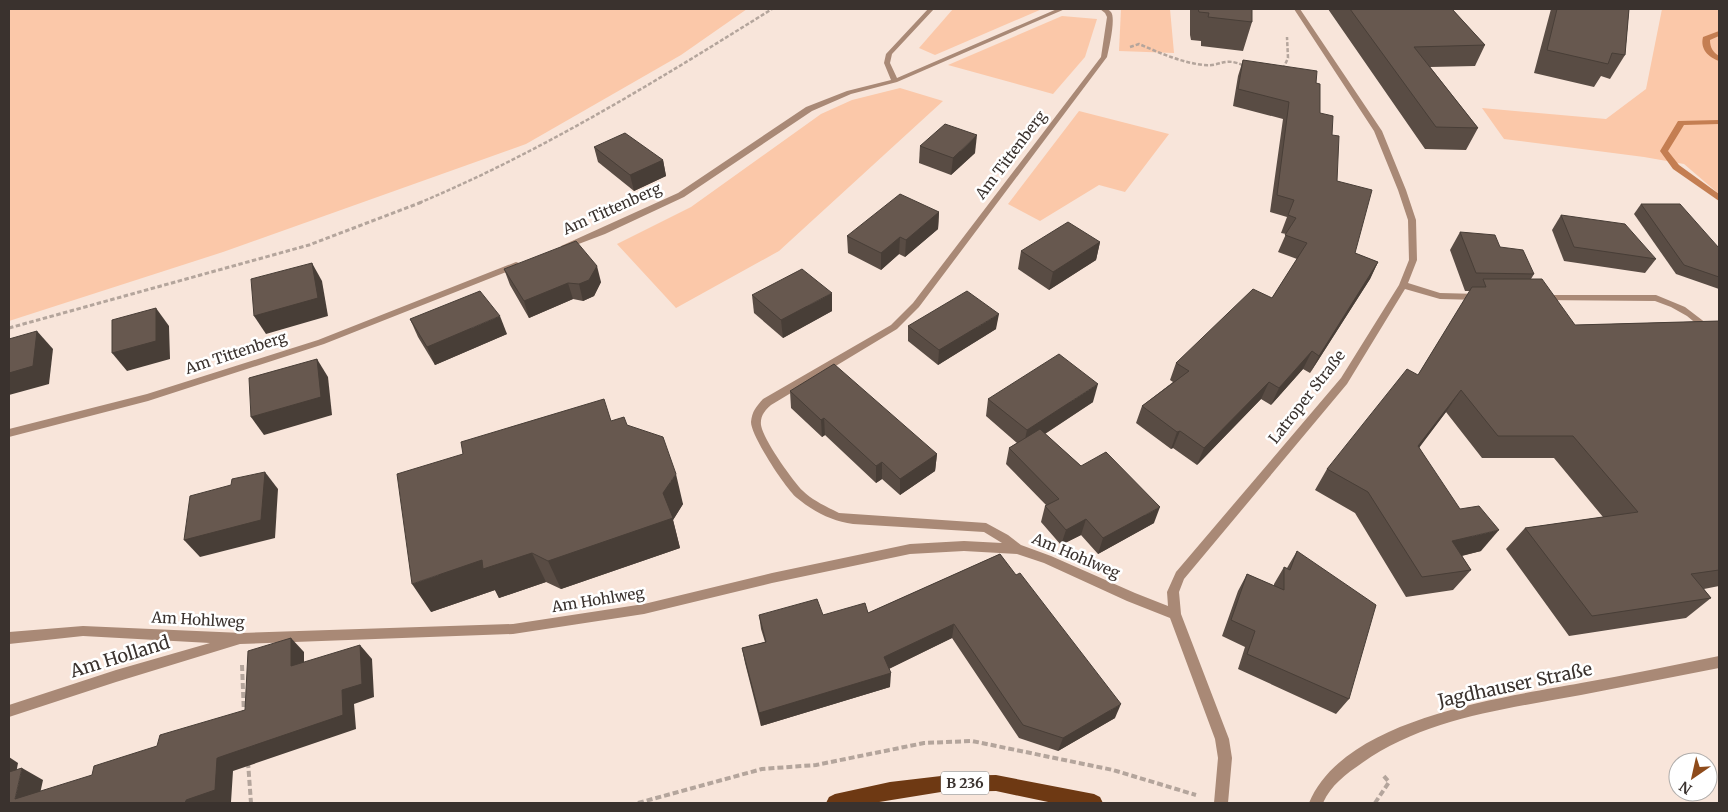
<svg xmlns="http://www.w3.org/2000/svg" width="1728" height="812" font-family="Merriweather,serif">
<style>
.green{fill:#fbc8a9}
.lines{fill:none;stroke-linecap:round;stroke-linejoin:round}
.stream{fill:#c47e52;fill-rule:evenodd}
.path-far2{stroke:#b4a59c;stroke-width:2.5;stroke-dasharray:4 2;stroke-linecap:butt}
.path-far1{stroke:#b4a59c;stroke-width:3;stroke-dasharray:4.5 2.5;stroke-linecap:butt}
.path{stroke:#b4a59c;stroke-width:4;stroke-dasharray:6 3;stroke-linecap:butt}
.minor{fill:#a98976;fill-rule:evenodd}
.primary{fill:#6e3913;fill-rule:evenodd}
.wall{fill:#594c44}
.shaded-wall{fill:#483e37}
.building{fill:#67584f;stroke:#483e37}
.labels{text-anchor:middle;stroke-width:5;stroke-linejoin:round;paint-order:stroke}
.shield{fill:#fff;stroke:#75706d;stroke-width:1}
.shield-label{font-size:14px;font-weight:bold;fill:#3a322e}
.street-label{font-size:15px;fill:#3a322e;stroke:#fff}
.near-street-label{font-size:18px;fill:#3a322e;stroke:#fff}
</style>
<rect width="100%" height="100%" fill="#f8e5da"/>
<!-- green -->
<g class="green">
<polygon points="9,9 747,9 681,55 526,144 223,252 9,321"/>
<polygon points="953,9 1042,9 935,55 919,48"/>
<polygon points="1121,9 1170,9 1174,53 1119,51"/>
<polygon points="1662,9 1719,9 1719,194 1684,164 1644,157 1504,139 1482,108 1606,119 1646,89"/>
<polygon points="1062,16 1097,19 1085,57 1053,94 948,65"/>
<polygon points="900,88 943,101 779,251 676,308 617,244 691,207 821,114 852,100"/>
<polygon points="1079,111 1169,134 1125,192 1099,185 1040,221 1008,204"/>
</g>
<g class="lines">
<!-- stream -->
<g class="stream">
<path d="M1719,31v5l-9,4c0,8 3,12 9,16v5c-11,-4 -19,-12 -16,-24z"/>
<polygon points="1719,120 1719,124 1684,125 1668,151 1679,165 1719,194 1719,201 1673,169 1660,151 1678,121"/>
</g>
<!-- path-far2 -->
<g class="path-far2">
<path d="M1130,47l9,-3c21,9 41,18 64,21 19,2 20,-9 42,1"/>
<polyline points="1283,69 1288,58 1287,37"/>
<path d="M419,203c124,-52 239,-123 353,-194"/>
</g>
<!-- path-far1 -->
<polyline class="path-far1" points="9,328 309,245 422,202"/>
<!-- path -->
<g class="path">
<polyline points="242,665 244,714"/>
<polyline points="248,762 251,803"/>
<polyline points="638,803 762,769 816,765 924,743 972,741 1113,770 1196,795"/>
<polyline points="1375,803 1389,782 1382,774"/>
</g>
<!-- minor -->
<g class="minor">
<polygon points="928,9 934,9 892,54 890,63 897,78 1057,9 1065,9 897,82 851,94 812,111 684,197 605,234 568,248 565,249 561,246 678,193 806,107 847,91 891,80 884,63 886,54"/>
<path d="M1100,9c4,0 8,-1 11,3 5,6 -2,36 -4,45l-188,250 -22,22 -126,76c-6,5 -11,11 -10,20 2,14 31,55 42,66 9,9 24,16 36,22l147,10 22,12 13,10 30,11 84,37 33,13 -1,-14 9,-20 165,-194 58,-93 10,-25 -1,-40 -10,-30 -24,-59 -80,-122h6l82,122 24,59 10,30 1,40 -9,23 32,10 39,1 4,3 -4,3 -39,-1 -35,-10 -58,95 -163,195 -5,13 2,22 48,125 3,19 -4,45h-14l4,-45 -3,-19 -45,-121 -43,-17 -83,-38 -27,-9 -53,-3 -54,3 -138,29 -128,31 -131,20 -273,10 -124,38 -107,35v-12l107,-35 94,-27 -127,-7 -74,8v-12l74,-6 159,7 271,-9 131,-20 128,-31 138,-29 54,-3 38,2 -18,-11 -131,-8c-21,-3 -39,-12 -56,-26 -11,-9 -46,-62 -46,-76 1,-11 5,-15 12,-23l128,-74 22,-22 188,-246 6,-40 -2,-4z"/>
<polygon points="516,262 519,263 520,265 519,267 324,344 148,401 9,437 9,429 147,394 318,340"/>
<polygon points="1543,295 1656,295 1685,307 1719,333 1719,341 1716,340 1687,316 1671,307 1655,301 1540,300 1539,298 1540,296"/>
<path d="M1719,656v12c-46,9 -92,18 -138,27 -75,14 -155,23 -219,68 -16,11 -31,22 -39,40h-14c35,-85 192,-105 272,-120 46,-8 92,-18 138,-27z"/>
</g>
<!-- primary -->
<polygon class="primary" points="996,775 1094,794 1100,797 1103,803 1053,803 996,791 941,792 873,803 826,803 829,797 835,794 890,782 941,776"/>
</g>
<!-- wall -->
<g class="wall">
<polygon points="1190,9 1252,9 1252,22 1243,51 1201,46 1201,41 1191,40 1190,35"/>
<polygon points="1328,9 1452,9 1485,45 1475,66 1430,67 1478,128 1466,150 1425,149"/>
<polygon points="1551,9 1629,9 1625,55 1610,79 1601,76 1594,87 1534,73"/>
<polygon points="1243,60 1316,83 1320,113 1332,135 1337,181 1355,253 1378,262 1370,279 1310,373 1303,369 1271,405 1261,399 1197,465 1173,448 1171,449 1136,423 1142,406 1173,382 1170,380 1176,363 1272,298 1297,259 1278,252 1286,234 1281,233 1287,217 1270,212 1283,119 1233,106 1238,76"/>
<polygon points="920,146 975,153 951,175 919,163"/>
<polygon points="594,147 663,160 666,176 634,191 598,162"/>
<polygon points="1641,204 1719,248 1719,289 1676,274 1634,214"/>
<polygon points="939,212 938,229 905,257 899,254 881,270 848,253 847,236"/>
<polygon points="1561,215 1656,259 1645,273 1564,261 1552,230"/>
<polygon points="1460,232 1500,247 1534,274 1531,279 1575,325 1719,321 1719,586 1704,589 1711,598 1686,618 1569,636 1506,549 1525,528 1603,517 1554,458 1482,458 1446,412 1419,447 1481,551 1462,556 1471,570 1453,590 1406,597 1355,513 1315,490 1327,469 1418,375 1470,291 1465,291 1450,250"/>
<polygon points="1100,242 1096,260 1049,290 1018,269 1021,251"/>
<polygon points="504,269 601,282 594,296 583,301 573,299 529,318 510,285"/>
<polygon points="752,295 832,311 783,338 754,313"/>
<polygon points="410,319 507,334 435,365 418,337"/>
<polygon points="908,326 996,329 938,365 908,341"/>
<polygon points="790,391 937,454 935,471 900,495 882,479 876,483 825,435 822,437 791,408"/>
<polygon points="988,399 1093,402 1045,434 1081,466 1154,523 1098,554 1081,535 1061,545 1041,522 1045,506 1046,505 1006,464 1009,448 1017,443 986,416"/>
<polygon points="611,421 627,425 683,504 673,520 680,548 561,589 546,582 499,598 495,590 431,612 463,454"/>
<polygon points="1297,551 1349,699 1336,714 1238,669 1245,647 1222,636 1238,591 1247,574 1274,586 1274,584 1284,567 1287,568"/>
<polygon points="1000,554 1115,718 1058,751 1019,738 952,638 889,669 890,687 761,726 745,663 742,648 765,642 761,629 759,615 823,615 868,613"/>
</g>
<!-- shaded-wall -->
<g class="shaded-wall">
<polygon points="977,135 975,153 951,175 953,158"/>
<polygon points="663,160 666,176 634,191 630,175"/>
<polygon points="939,212 938,229 905,257 906,240"/>
<polygon points="900,237 899,254 881,270 881,253"/>
<polygon points="1100,242 1096,260 1049,290 1053,272"/>
<polygon points="1378,262 1370,279 1310,373 1319,356"/>
<polygon points="312,263 322,281 328,316 266,334 254,316"/>
<polygon points="597,266 601,282 594,296 583,301 579,284"/>
<polygon points="568,283 573,299 529,318 524,301"/>
<polygon points="832,293 832,311 783,338 781,320"/>
<polygon points="156,308 169,326 170,359 127,371 112,353"/>
<polygon points="999,314 996,329 938,365 939,350"/>
<polygon points="500,316 507,334 435,365 427,347"/>
<polygon points="37,331 53,349 49,384 9,395 9,373"/>
<polygon points="1312,351 1303,369 1271,405 1279,388"/>
<polygon points="317,359 328,377 332,415 264,435 251,417"/>
<polygon points="1269,382 1261,399 1197,465 1204,448"/>
<polygon points="1098,384 1093,402 1023,448 1027,430"/>
<polygon points="1461,390 1446,412 1404,468 1418,446"/>
<polygon points="824,418 825,435 822,437 821,420"/>
<polygon points="1180,431 1173,448 1171,449 1177,432"/>
<polygon points="937,454 935,471 900,495 900,479"/>
<polygon points="882,462 882,479 876,483 876,466"/>
<polygon points="265,472 278,489 275,538 200,557 184,540"/>
<polygon points="676,474 683,504 673,520 680,548 561,589 548,561 663,493"/>
<polygon points="1160,507 1154,523 1098,554 1103,538"/>
<polygon points="1086,519 1081,535 1061,545 1066,530"/>
<polygon points="1499,530 1481,551 1435,562 1452,541"/>
<polygon points="532,553 546,582 499,598 495,590 431,612 412,584 482,560"/>
<polygon points="954,624 952,638 884,671 884,657"/>
<polygon points="291,638 304,652 304,680 291,666"/>
<polygon points="360,645 372,659 374,697 354,704 356,729 233,771 231,802 228,803 185,803 186,800 217,758 342,690"/>
<polygon points="891,673 890,687 761,726 759,713"/>
<polygon points="1121,704 1115,718 1058,751 1063,738"/>
<polygon points="9,757 18,763 13,790 9,787"/>
<polygon points="22,768 43,780 38,803 15,799"/>
</g>
<!-- building -->
<g class="building">
<polygon points="1198,9 1252,9 1252,22 1208,17 1209,13 1199,12"/>
<polygon points="1350,9 1452,9 1485,45 1414,47 1478,128 1436,127"/>
<polygon points="1557,9 1629,9 1625,55 1612,53 1608,64 1547,50"/>
<polygon points="1243,60 1317,71 1316,83 1320,84 1320,113 1333,116 1332,135 1339,136 1337,181 1372,190 1355,253 1378,262 1319,356 1312,351 1279,388 1269,382 1204,448 1180,431 1177,432 1142,406 1189,371 1176,363 1253,289 1272,298 1307,243 1285,235 1296,218 1288,215 1294,200 1277,195 1289,102 1238,89"/>
<polygon points="945,124 977,135 953,158 920,146"/>
<polygon points="625,133 663,160 630,175 594,147"/>
<polygon points="900,194 939,212 906,240 900,237 881,253 847,236"/>
<polygon points="1641,204 1680,204 1719,248 1719,277 1684,265"/>
<polygon points="1561,215 1625,224 1656,259 1574,247"/>
<polygon points="1068,222 1100,242 1053,272 1021,251"/>
<polygon points="1460,232 1495,235 1500,247 1523,250 1534,274 1476,273"/>
<polygon points="576,241 597,266 589,280 579,284 568,283 524,301 504,269"/>
<polygon points="312,263 318,298 254,316 251,279"/>
<polygon points="802,269 832,293 781,320 752,295"/>
<polygon points="1483,279 1542,279 1575,325 1719,321 1719,570 1691,574 1711,598 1592,616 1525,528 1638,512 1573,436 1498,436 1461,390 1418,446 1460,509 1479,506 1499,530 1452,541 1471,570 1422,577 1368,492 1327,469 1407,369 1418,375 1472,287 1486,287"/>
<polygon points="480,291 500,316 427,347 410,319"/>
<polygon points="967,291 999,314 939,350 908,326"/>
<polygon points="156,308 156,341 112,353 112,320"/>
<polygon points="37,331 33,366 9,373 9,339"/>
<polygon points="1059,354 1098,384 1027,430 988,399"/>
<polygon points="317,359 321,397 251,417 249,378"/>
<polygon points="834,364 937,454 900,479 882,462 876,466 824,418 821,420 790,391"/>
<polygon points="604,399 611,421 624,417 627,425 663,437 676,474 663,493 673,518 548,561 532,553 483,569 482,560 412,584 397,474 463,454 461,442"/>
<polygon points="1040,429 1081,466 1106,452 1160,507 1103,538 1086,519 1066,530 1045,506 1059,499 1009,448"/>
<polygon points="265,472 261,520 184,540 190,496 231,485 232,479"/>
<polygon points="1297,551 1376,605 1349,699 1247,654 1255,631 1231,620 1247,574 1284,590 1284,567 1290,570"/>
<polygon points="1000,554 1016,575 1020,573 1121,704 1063,738 1023,725 954,624 884,657 891,673 759,713 742,648 766,642 759,615 817,599 823,615 865,603 868,613"/>
<polygon points="291,638 291,666 360,645 362,684 342,690 343,715 217,758 215,790 186,800 185,803 9,803 9,772 22,768 15,799 92,775 94,766 157,746 160,735 245,710 248,651"/>
</g>
<g class="labels">
<!-- shield labels -->
<rect class="shield" x="941" y="771.5" width="48" height="23" rx="4"/>
<g class="shield-label">
<text x="965" y="788">B 236</text>
</g>
<!-- street labels -->
<g class="street-label">
<text transform="translate(1011 155) rotate(-53)" y="5">Am Tittenberg</text>
<text transform="translate(612 209) rotate(-24)" y="5">Am Tittenberg</text>
<text transform="translate(236 353) rotate(-18)" y="5">Am Tittenberg</text>
<text transform="translate(1307 397) rotate(-52)" y="5">Latroper Straße</text>
<text transform="translate(1076 556) rotate(23)" y="5">Am Hohlweg</text>
<text transform="translate(598 600) rotate(-9)" y="5">Am Hohlweg</text>
<text transform="translate(198 620) rotate(3)" y="5">Am Hohlweg</text>
</g>
<!-- near-street labels -->
<g class="near-street-label">
<text transform="translate(120 657) rotate(-17)" y="6">Am Holland</text>
<text transform="translate(1515 685) rotate(-12)" y="6">Jagdhauser Straße</text>
</g>
</g>
<!-- border -->
<rect width="1728" height="812" fill="none" stroke="#3a322e" stroke-width="20"/>
<!-- north arrow -->
<g transform="translate(1693 777) rotate(214)"><circle r="24" fill="#ffffff" stroke="#b0adab"/>
<path d="M0-4L9 19L0 12L-9 19Z" fill="#8e4b1b"/>
<text y="-8" font-size="14" font-weight="bold" text-anchor="middle" fill="#3a322e">N</text>
</g>
</svg>
